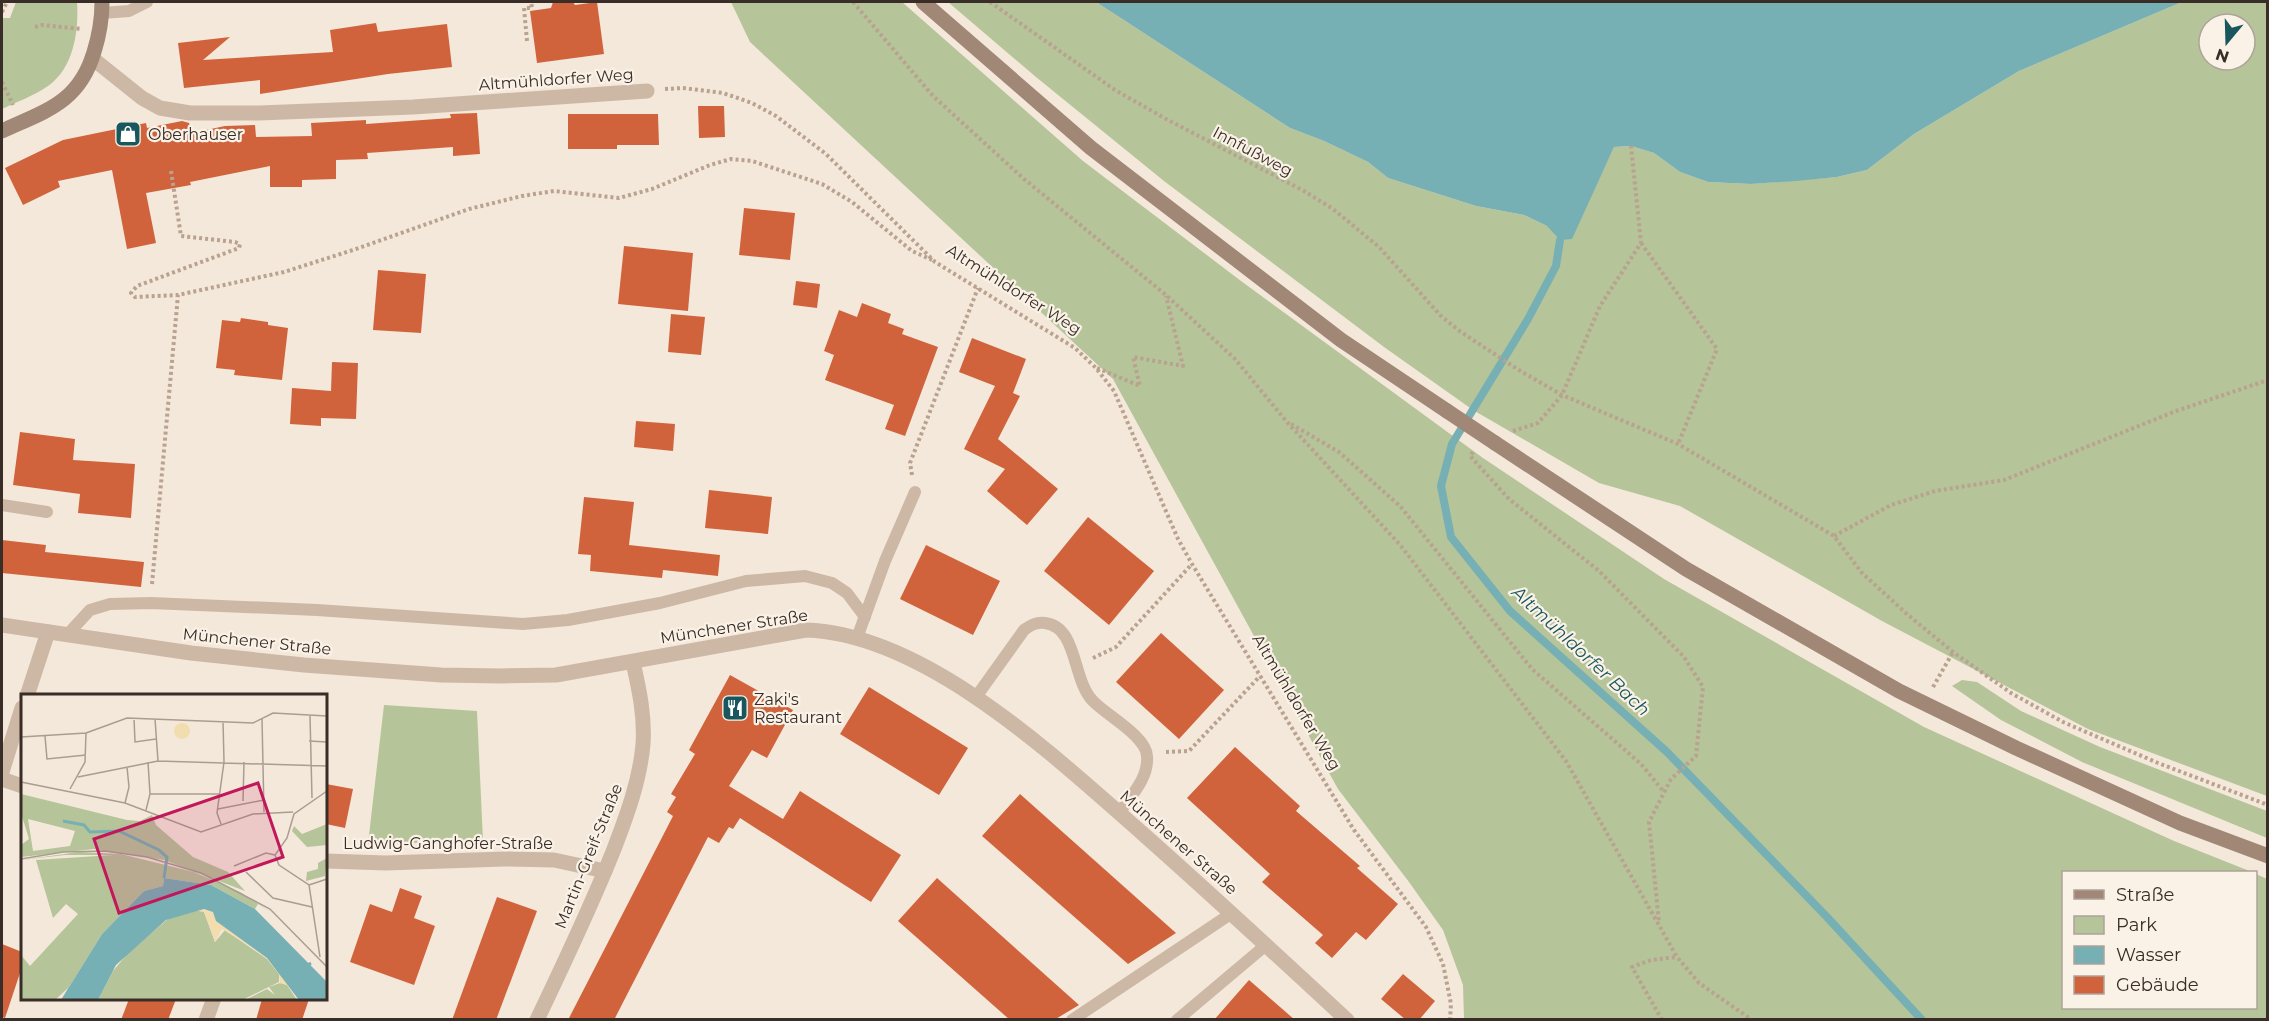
<svg xmlns="http://www.w3.org/2000/svg" width="2269" height="1021" font-family="Montserrat,sans-serif">
<style>
.green{fill:#b5c499;fill-rule:evenodd}
.water{fill:#77b0b4}
.lines{fill:none;stroke-linecap:round;stroke-linejoin:round}
.stream{stroke:#77b0b4;stroke-width:8}
.building{fill:#d1633c}
.path{stroke:#b9a28f;stroke-width:4;stroke-dasharray:3 3;stroke-linecap:butt}
.service{stroke:#cdb8a5;stroke-width:12}
.minor{stroke:#cdb8a5;stroke-width:15}
.tertiary{stroke:#cdb8a5;stroke-width:15}
.secondary{stroke:#a18776;stroke-width:15}
.secondary-bridge{stroke:#a18776;stroke-width:15}
.labels{text-anchor:middle;stroke-width:4.5;stroke-linejoin:round;paint-order:stroke}
.street-label{font-size:16px;fill:#382d27;stroke:#fbf2e7}
.poi-label{font-size:16px;fill:#382d27;stroke:#fbf2e7;text-anchor:start}
.water-label{font-size:18px;font-style:italic;fill:#19575e;stroke:#fbf2e7}
.inset-river{fill:none;stroke:#77b0b4;stroke-width:3}
.inset-road{fill:none;stroke:#a99d92;stroke-width:1.5}
.view{fill:#c2185b;fill-opacity:0.15;stroke:#c2185b;stroke-width:3}
.inset-edge{fill:none;stroke:#382d27;stroke-width:3}
</style>
<rect width="100%" height="100%" fill="#f4e8da"/>
<!-- green -->
<g class="green">
<path d="M16,2h61c2,28 -3,66 -29,84 -14,10 -32,16 -46,23v-91h8z"/>
<polygon points="731,2 902,2 1083,161 1241,281 1483,458 1664,579 1924,727 2174,841 2252,872 2064,872 2064,1008 2256,1008 2256,874 2267,879 2267,1019 1464,1019 1463,985 1443,930 1409,882 1338,789 1113,379 750,42"/>
<path d="M948,2h148l194,126 34,13 44,21 20,16 88,28 48,9 23,11 47,-37 20,-42 17,-1 23,7 26,19 28,10 43,2 86,-7 30,-7 47,-36 105,-63 163,-69h85v794l-179,-67 -206,-108 -202,-115 -81,-23 -126,-73 -89,-63 -220,-166 -128,-104zM2209,24h36v36h-36z"/>
<polygon points="1962,680 1977,682 2021,711 2100,747 2267,811 2267,838 2082,762 2001,720 1952,686"/>
<polygon points="384,705 477,711 483,841 368,844"/>
</g>
<!-- water -->
<polygon class="water" points="1096,2 2182,2 2019,71 1914,134 1867,170 1837,177 1796,181 1751,184 1708,182 1680,172 1654,153 1631,146 1614,147 1572,239 1560,240 1547,226 1524,215 1476,206 1388,178 1368,162 1324,141 1290,128"/>
<g class="lines">
<!-- stream -->
<polyline class="stream" points="1560,240 1556,266 1528,319 1452,444 1441,486 1451,537 1510,611 1667,752 1826,916 1922,1020"/>
</g>
<!-- building -->
<g class="building">
<polygon points="553,2 573,2 575,5 597,2 604,54 537,63 530,11 551,8"/>
<polygon points="376,23 378,32 447,24 452,67 388,74 260,94 260,80 184,88 178,43 230,37 203,60 333,52 330,30"/>
<polygon points="698,106 724,106 725,137 699,138"/>
<polygon points="477,113 480,154 453,156 453,147 367,153 368,159 336,160 336,179 302,180 302,187 270,187 270,166 190,182 191,185 146,193 156,243 127,249 112,170 58,181 60,187 23,205 5,168 63,140 146,123 147,128 182,121 189,123 192,133 225,126 255,125 256,137 312,136 311,123 366,120 366,124 451,118 450,114"/>
<polygon points="568,114 658,114 659,145 617,145 617,149 568,149"/>
<polygon points="744,208 795,213 790,260 739,255"/>
<polygon points="624,246 693,253 688,311 618,304"/>
<polygon points="378,270 426,274 421,333 373,330"/>
<polygon points="796,281 820,284 817,308 793,305"/>
<polygon points="862,303 891,314 888,323 904,329 902,334 938,347 905,436 885,429 894,405 825,380 834,355 824,351 839,310 857,317"/>
<polygon points="671,314 705,317 701,355 668,352"/>
<polygon points="241,318 268,322 268,325 288,328 282,380 234,375 235,370 216,368 222,320 240,322"/>
<polygon points="972,338 1026,359 1013,393 1020,396 998,439 1058,489 1027,525 987,491 1005,469 964,449 995,386 959,372"/>
<polygon points="332,362 358,363 356,419 321,418 321,426 290,424 292,388 331,391"/>
<polygon points="636,421 675,424 673,451 634,447"/>
<polygon points="20,432 75,439 73,460 135,464 131,518 78,513 80,494 13,485"/>
<polygon points="709,490 772,497 768,534 705,528"/>
<polygon points="584,497 634,502 629,545 720,555 718,576 663,570 662,578 590,571 591,555 578,554"/>
<polygon points="1088,517 1154,571 1109,625 1044,571"/>
<polygon points="2,540 46,545 45,552 144,562 141,587 2,573"/>
<polygon points="926,545 1000,581 973,635 900,599"/>
<polygon points="1161,633 1224,690 1179,739 1116,682"/>
<polygon points="730,675 793,710 767,758 752,750 729,786 783,819 800,791 901,855 871,902 740,818 733,829 729,827 719,843 708,837 614,1020 568,1020 673,816 667,812 676,797 671,794 695,754 689,750"/>
<polygon points="869,687 968,748 939,795 840,734"/>
<polygon points="1235,747 1300,806 1296,811 1360,866 1357,868 1398,904 1366,940 1356,932 1332,958 1315,943 1323,935 1262,882 1270,874 1187,798"/>
<polygon points="326,784 353,789 345,828 326,824"/>
<polygon points="1020,794 1176,933 1128,964 982,836"/>
<polygon points="937,878 1079,1005 1054,1020 1010,1020 898,921"/>
<polygon points="400,888 422,896 414,918 435,926 414,985 350,962 370,904 392,912"/>
<polygon points="497,897 537,911 525,943 496,1020 452,1020"/>
<polygon points="2,944 22,952 22,967 5,1018 2,1017"/>
<polygon points="1403,974 1435,1001 1419,1020 1406,1020 1381,999"/>
<polygon points="1249,980 1295,1020 1214,1020"/>
<polygon points="129,999 176,999 168,1020 121,1020"/>
<polygon points="262,999 309,999 302,1020 256,1020"/>
</g>
<g class="lines">
<!-- path -->
<g class="path">
<polyline points="853,2 933,96 1024,179 1166,295 1235,359 1287,422 1401,546 1566,761 1677,957 1699,983 1752,1020"/>
<polyline points="990,2 1115,90 1168,120 1304,191 1333,209 1379,247 1440,315 1458,330 1517,369 1562,395 1678,444 1834,536 1862,573 1908,615 1953,652 2011,693 2063,722 2158,763 2268,805"/>
<polyline points="2,12 7,2"/>
<polyline points="35,27 42,25 81,29"/>
<polyline points="527,41 524,8 532,8 531,2"/>
<polyline points="2,82 13,105"/>
<polyline points="665,89 683,88 723,93 752,103 776,116 826,154 935,262 1075,348 1096,368 1114,391 1178,539 1192,564 1354,830 1426,927 1443,964 1451,1004 1450,1020"/>
<polyline points="171,171 181,236 235,242 240,244 239,248 137,286 131,293 135,297 178,295 284,272 353,250 469,209 522,196 554,191 619,198 652,189 710,165 731,159 752,161 822,184 852,202 912,251 932,260"/>
<polyline points="1641,243 1717,349 1678,444"/>
<polyline points="1097,368 1140,386 1133,357 1183,366 1166,296"/>
<polyline points="1291,424 1339,452 1400,506 1532,669 1641,764 1664,792"/>
<polyline points="1513,431 1538,423 1562,395 1600,306 1641,243 1631,146"/>
<polyline points="1473,452 1470,456 1509,499 1599,571 1684,657 1703,687 1696,756 1671,779 1649,822 1659,923"/>
<polyline points="912,475 910,463 978,288"/>
<polyline points="1834,536 1891,505 1935,491 2004,480 2176,411 2268,380"/>
<polyline points="152,584 178,295"/>
<polyline points="1093,658 1116,647 1192,564"/>
<polyline points="1933,687 1953,652"/>
<polyline points="1166,752 1189,751 1260,676"/>
<polyline points="1662,1020 1632,967 1651,960 1677,957"/>
</g>
<!-- service -->
<g class="service">
<polyline points="102,13 129,11 147,2"/>
<polyline points="2,505 47,512"/>
<polyline points="67,635 90,610 110,604 151,603 317,610 523,624 568,620 660,603 746,581 805,576 832,583 847,593 865,617"/>
<polyline points="857,638 885,561 915,492"/>
<path d="M976,697l48,-67c7,-5 12,-8 21,-7 33,4 27,57 48,78 13,14 53,35 54,55 2,22 -16,40 -28,57"/>
<polyline points="1072,1020 1232,913"/>
<polyline points="1177,1020 1266,945"/>
</g>
<!-- minor -->
<g class="minor">
<polyline points="92,58 142,98 160,108 190,113 259,113 413,107 647,91"/>
<polyline points="27,696 48,632"/>
<polyline points="2,772 22,708"/>
<polyline points="2,779 22,786"/>
<polyline points="326,861 386,863 504,859 554,860 605,871"/>
<polyline points="206,1020 214,998"/>
<path d="M537,1020c27,-57 54,-113 77,-171 13,-34 26,-69 29,-105 2,-28 -4,-55 -10,-82"/>
</g>
<!-- tertiary -->
<path class="tertiary" d="M2,625l189,28 113,12 137,10 60,1 55,-1 250,-45c120,4 249,127 336,203 69,61 137,124 205,187"/>
<!-- secondary -->
<g class="secondary">
<polyline points="923,2 1091,148 1341,340 1447,411"/>
<path d="M2,131c43,-20 77,-28 92,-79 5,-16 8,-33 8,-50"/>
<polyline points="1495,443 1686,569 1899,691 2016,748 2180,823 2268,856"/>
</g>
<!-- secondary-bridge -->
<polyline class="secondary-bridge" points="1447,411 1495,443"/>
</g>
<!-- icons -->
<defs>
<g id="shop-square" transform="scale(1.35)"><rect x="-9" y="-9" width="18" height="18" rx="4" fill="#19575e" stroke="#fbf2e7"/><path d="M-5-2.5h2.3a2.7 3.5 0 0 1 5.4 0H5L5.5 6h-11ZM-1.5-2.5h3a1.5 2.3 0 0 0-3 0Z" fill="#fff"/></g>
<g id="restaurant-square" transform="scale(1.35)"><rect x="-9" y="-9" width="18" height="18" rx="4" fill="#19575e" stroke="#fbf2e7"/><path d="M-5-6h1v4h1v-4h1v4h1v-4h1v5L-1.5 .5V6h-2V.5L-5-1ZM5-6V6H3V1.5H1.5Q1.5-4 5-6Z" fill="#fff"/></g>
</defs>
<g fill-rule="evenodd">
<use href="#shop-square" x="128" y="134"/>
<use href="#restaurant-square" x="735" y="708"/>
</g>
<g class="labels">
<!-- street labels -->
<g class="street-label">
<text transform="translate(556 79) rotate(-4)" y="6">Altmühldorfer Weg</text>
<text transform="translate(1253 151) rotate(28)" y="6">Innfußweg</text>
<text transform="translate(1014 289) rotate(32)" y="6">Altmühldorfer Weg</text>
<text transform="translate(734 626) rotate(-9)" y="6">Münchener Straße</text>
<text transform="translate(257 641) rotate(6)" y="6">Münchener Straße</text>
<text transform="translate(1297 702) rotate(59)" y="6">Altmühldorfer Weg</text>
<text transform="translate(1179 842) rotate(41)" y="6">Münchener Straße</text>
<text x="448" y="849">Ludwig-Ganghofer-Straße</text>
<text transform="translate(588 856) rotate(-68)" y="6">Martin-Greif-Straße</text>
</g>
<!-- poi labels -->
<g class="poi-label">
<text x="148" y="140">Oberhauser</text>
<text x="754" y="705">Zaki's<tspan x="754" dy="18">Restaurant</tspan></text>
</g>
<!-- water labels -->
<g class="water-label">
<text transform="translate(1581 651) rotate(43)" y="6">Altmühldorfer Bach</text>
</g>
</g>
<!-- overview -->
<g transform="translate(21 694)">
<rect width="306" height="306" fill="#f4e8da"/>
<path d="M0,100l106,26 13,1 12,-6 4,10 37,32 35,15 17,19 -81,-31 -70,-11 -73,8v-12l8,-6 -8,-26zM7,125l47,12 -5,15 -37,5zM306,130v21l-20,2 -15,-16 2,-5 8,8zM58,158l42,2 73,18 46,20 34,22 -16,-10 -3,5 -44,-24 -47,-7 -1,8 -19,5 -42,43 -41,66 7,-12 -13,12h-34v-45l9,11 48,-52 -12,-10 -13,14 -17,-58 77,-5h-48l-44,5zM306,164l-2,18 -19,5 1,-9 11,-3v-6zM174,216l9,2 11,30 10,-12 42,29 12,15v8l-37,18h-144l15,-29 15,-18 41,-35zM259,289l7,2 10,15h-52l22,-11 8,6 -6,-8z" fill="#b5c499" fill-rule="evenodd"/>
<path d="M153 37a8 8 0 1 1 16 0a8 8 0 1 1-16 0ZM183,215l9,3 13,16 41,30 16,19 16,23 -12,-15 -7,-2 -1,-9 -12,-15 -16,-12 -29,-18 -7,13 -11,-30 -9,-2z" fill="#f2ddae"/>
<path d="M143,184l47,7 44,24 72,73v18h-28l-32,-42 -51,-37 -3,-9 -9,-3 -38,11 -50,45 -18,35h-37l41,-66 42,-43 19,-5z" fill="#77b0b4"/>
<path class="inset-river" d="M42,127l21,4 6,7 29,-1 40,19 8,7 -3,21M264,286l26,-17"/>
<path class="inset-road" d="M289,22l2,82M113,24l1,24 21,-3M134,25l3,42M241,25l2,93M65,39l41,-15 126,5 20,-10 54,3M24,42l2,23 39,-4M0,43l65,-4M288,47l18,1M57,83l80,-16 169,5M0,88l104,21 76,29 52,-18 40,-2M49,95l15,-27 1,-29M129,100h69M222,107l1,-39M104,109l4,-16 -2,-20M197,115l46,-9M125,116l4,-16 -2,-32M200,130l-4,-11 7,-51 -1,-41M0,165l42,-7 42,-1 42,6 54,16 69,36 57,58M213,172l32,-13 9,2M225,178l27,26 39,9M288,191l18,-6M299,263l-11,-72 -30,-20 -4,-10 12,-17 7,-24 33,-23"/>
<path class="view" d="M237,89l25,74 -164,56 -25,-74z"/>
<rect width="306" height="306" class="inset-edge"/>
</g>
<!-- border -->
<rect width="2269" height="1021" fill="none" stroke="#382d27" stroke-width="6"/>
<!-- legend -->
<rect x="2062" y="871" width="195" height="138" fill="#fbf2e7" stroke="#ada39a" stroke-width="1.5"/>
<rect x="2074" y="890" width="30" height="9" fill="#a18776" stroke="#ada39a" stroke-width="1.5"/>
<text x="2116" y="901" font-size="18" fill="#382d27">Straße</text>
<rect x="2074" y="916" width="30" height="18" fill="#b5c499" stroke="#ada39a" stroke-width="1.5"/>
<text x="2116" y="931" font-size="18" fill="#382d27">Park</text>
<rect x="2074" y="946" width="30" height="18" fill="#77b0b4" stroke="#ada39a" stroke-width="1.5"/>
<text x="2116" y="961" font-size="18" fill="#382d27">Wasser</text>
<rect x="2074" y="976" width="30" height="18" fill="#d1633c" stroke="#ada39a" stroke-width="1.5"/>
<text x="2116" y="991" font-size="18" fill="#382d27">Gebäude</text>
<!-- north arrow -->
<g transform="translate(2227 42) rotate(199)"><circle r="28" fill="#fbf2e7" stroke="#ada39a" stroke-width="1.5"/>
<path d="M0-4.5L10 22L0 15L-10 22Z" fill="#19575e"/>
<text y="-9" font-size="16" font-weight="bold" text-anchor="middle" fill="#382d27">N</text>
</g>
</svg>
